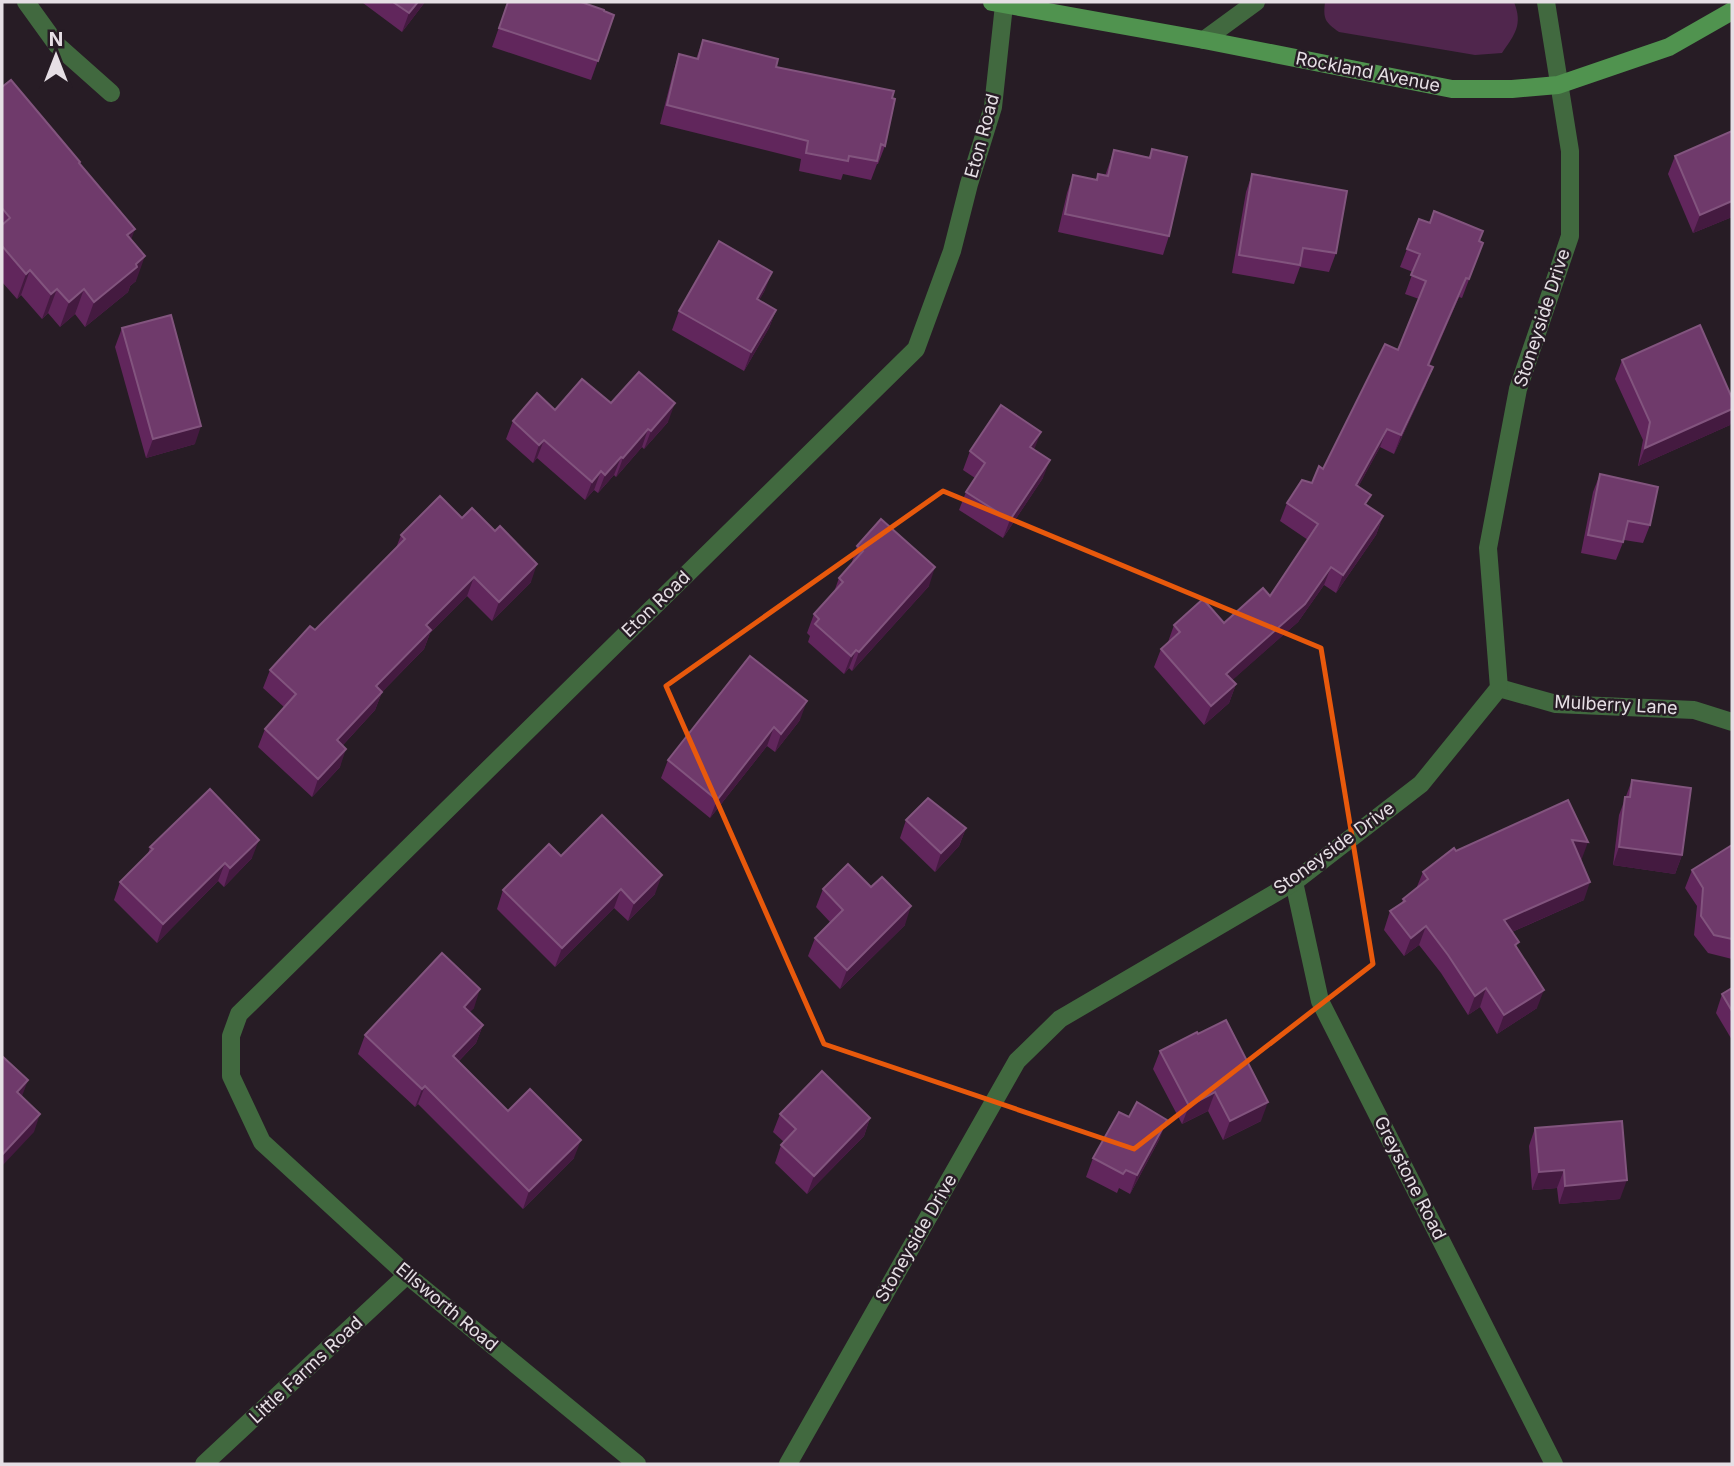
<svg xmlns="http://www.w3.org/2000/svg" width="1734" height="1466" font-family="Inter,sans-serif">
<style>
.green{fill:#50264d}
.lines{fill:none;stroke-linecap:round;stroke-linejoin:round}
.street{stroke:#41693f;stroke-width:18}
.secondary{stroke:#50934f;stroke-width:18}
.wall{fill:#61265c}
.shaded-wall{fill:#441a40}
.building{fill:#6f3a6b;stroke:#82547e;stroke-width:2}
.marked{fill:none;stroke:#e8590c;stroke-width:5;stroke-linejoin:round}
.labels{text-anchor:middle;stroke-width:5;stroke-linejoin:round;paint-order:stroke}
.street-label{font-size:18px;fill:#e6dfe5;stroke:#271c25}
</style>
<rect width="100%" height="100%" fill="#271c25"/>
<!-- green -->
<path class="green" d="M1325,2h189c9,23 1,32 -12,51l-27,2 -136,-23c-14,-10 -16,-13 -14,-30z"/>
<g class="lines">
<!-- street -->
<g class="street">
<polyline points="26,2 57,45 111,93"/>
<polyline points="1204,40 1256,2"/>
<polyline points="1499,688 1556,704 1694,710 1732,722"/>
<polyline points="1294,882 1320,1001 1554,1464"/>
<polyline points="204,1464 407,1275"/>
<polyline points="637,1464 407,1275 262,1142 231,1076 231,1036 239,1014 916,349 952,251 969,184 993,107 1004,5"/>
<polyline points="788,1464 1017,1061 1060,1019 1294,882 1421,784 1499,688 1488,548 1518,389 1570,236 1570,151 1546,2"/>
</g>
<!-- secondary -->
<polyline class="secondary" points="992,2 1204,40 1452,89 1512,89 1558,85 1669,47 1732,11"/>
</g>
<!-- wall -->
<g class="wall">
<polygon points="364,2 425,2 402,32 363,3"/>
<polygon points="508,2 604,11 614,15 591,80 492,47"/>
<polygon points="703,40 776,67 885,146 878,164 877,164 871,180 843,174 841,180 799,171 801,159 660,124 673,73 679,54 696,59"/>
<polygon points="2,87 80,164 131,240 136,281 130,286 128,292 85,327 75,314 60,327 48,313 42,319 21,295 17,299 2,282"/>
<polygon points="1732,131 1732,217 1693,233 1668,174 1675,156"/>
<polygon points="1152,149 1169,236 1163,255 1058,232 1067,193 1073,175 1096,180 1105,176 1114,150 1149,157"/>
<polygon points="1252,174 1336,253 1329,272 1300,267 1294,284 1232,273 1246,192"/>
<polygon points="1479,241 1483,243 1462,298 1459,297 1429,365 1426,385 1394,454 1380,447 1358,487 1367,505 1383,516 1376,535 1336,593 1324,585 1298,622 1232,680 1236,684 1229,703 1204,725 1154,667 1161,649 1168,642 1174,625 1224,623 1270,596 1308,540 1280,521 1287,503 1312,483 1323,469 1398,350 1419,299 1405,294 1413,272 1400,267 1407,249"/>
<polygon points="765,290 759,300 776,310 769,328 744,371 672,330 679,311"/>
<polygon points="122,328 195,444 146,458 115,347"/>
<polygon points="1622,360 1732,398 1732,418 1730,425 1638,466 1643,440 1615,379"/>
<polygon points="611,403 668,422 644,449 642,447 616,477 614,475 598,493 594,490 585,500 537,458 533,463 506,439 513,421 555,410"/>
<polygon points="1034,450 1043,478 1003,538 959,510 966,492 975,478 963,470 970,451"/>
<polygon points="1600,474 1650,525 1643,543 1624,540 1616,560 1581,553 1593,492"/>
<polygon points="401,535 531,582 492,621 467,596 430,633 424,649 382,692 375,710 343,745 340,767 312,797 258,747 265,729 284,707 263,688 270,670 315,630 396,548"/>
<polygon points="857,546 929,586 852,671 849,668 844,674 808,642 810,636 807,633 814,614 834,592 839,578 851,565"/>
<polygon points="800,720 775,752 767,746 710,818 661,778 668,760"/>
<polygon points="1632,780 1682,855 1675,874 1613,865 1619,815"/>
<polygon points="906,820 966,828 959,846 935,872 900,838"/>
<polygon points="1732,845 1732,959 1708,953 1694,935 1697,906 1685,888 1692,870"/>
<polygon points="150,847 252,858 224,887 218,881 157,943 114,900 120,882 148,854"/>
<polygon points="1456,851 1581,861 1584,900 1512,932 1537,1008 1497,1034 1480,1007 1468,1015 1441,973 1419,945 1404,956 1384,930 1390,911 1402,903 1403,899 1416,889 1423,872"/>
<polygon points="561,856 655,894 628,921 614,908 555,967 497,909 503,890"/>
<polygon points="823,889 905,925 840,989 808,956 815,938 830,922 816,907"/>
<polygon points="1732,988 1732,1040 1716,1013 1722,994"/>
<polygon points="474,1008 469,1012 483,1025 476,1043 459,1061 508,1111 574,1158 523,1209 418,1104 415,1107 358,1054 365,1035"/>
<polygon points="1198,1034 1261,1121 1223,1140 1208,1111 1182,1124 1153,1069 1160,1051"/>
<polygon points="780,1114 870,1118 864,1136 807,1194 775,1163 781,1145 784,1142 773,1132"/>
<polygon points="1535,1128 1620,1199 1559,1204 1557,1188 1532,1190 1529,1146"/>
<polygon points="1160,1138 1130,1194 1119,1188 1117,1193 1086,1177 1093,1158"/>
</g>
<!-- shaded-wall -->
<g class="shaded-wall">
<polygon points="418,2 425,2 402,32 409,13"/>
<polygon points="1732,201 1732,217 1693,233 1700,215"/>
<polygon points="135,229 126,254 127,235"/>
<polygon points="145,256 136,281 130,286 128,292 85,327 94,302"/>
<polygon points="30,270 21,295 17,299 26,274"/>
<polygon points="772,272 765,290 750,317 757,299"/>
<polygon points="1466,278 1459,297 1422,383 1428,365"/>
<polygon points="57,289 48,313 42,319 51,294"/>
<polygon points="84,289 75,314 60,327 69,302"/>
<polygon points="776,310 769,328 744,371 751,352"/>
<polygon points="1433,367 1426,385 1394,454 1401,435"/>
<polygon points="675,403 668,422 644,449 651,431"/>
<polygon points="1732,409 1732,418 1730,425 1638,466 1645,448"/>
<polygon points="201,426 195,444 146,458 153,439"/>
<polygon points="648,429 642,447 616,477 623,458"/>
<polygon points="1387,429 1380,447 1349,504 1356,485"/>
<polygon points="1041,432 1034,450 1030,447"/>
<polygon points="544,440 537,458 533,463 539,445"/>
<polygon points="621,457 614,475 598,493 605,475"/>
<polygon points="1050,460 1043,478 1003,538 1010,520"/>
<polygon points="601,471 594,490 585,500 592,482"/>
<polygon points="1383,516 1376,535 1336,593 1343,575"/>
<polygon points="537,564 531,582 492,621 499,602"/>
<polygon points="935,567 929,586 852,671 859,652"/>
<polygon points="1331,567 1324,585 1298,622 1219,692 1226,674"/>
<polygon points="474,577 467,596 430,633 424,649 369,705 376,686 426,625"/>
<polygon points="856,650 849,668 844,674 851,656"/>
<polygon points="1236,684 1229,703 1204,725 1211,706"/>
<polygon points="382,692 375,710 330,759 337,740"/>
<polygon points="807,701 800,720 775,752 781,734"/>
<polygon points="774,727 767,746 710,818 717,800"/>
<polygon points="346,749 340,767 312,797 318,779"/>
<polygon points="966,828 959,846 935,872 941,853"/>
<polygon points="259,840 252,858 224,887 230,868"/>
<polygon points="1572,840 1588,842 1581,861"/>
<polygon points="1619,847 1682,855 1675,874 1613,865"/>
<polygon points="225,863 218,881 157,943 163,924"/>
<polygon points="662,875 655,894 628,921 634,903"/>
<polygon points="1590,882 1584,900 1498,938 1504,920"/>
<polygon points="621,889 614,908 555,967 562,948"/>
<polygon points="911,906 905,925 840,989 847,970"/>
<polygon points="1426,926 1419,945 1404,956 1411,938"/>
<polygon points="1486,988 1480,1007 1468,1015 1475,996"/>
<polygon points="480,989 474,1008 457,1025 464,1007"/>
<polygon points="1544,990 1537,1008 1497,1034 1504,1015"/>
<polygon points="483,1025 476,1043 446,1074 453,1056"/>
<polygon points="28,1080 21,1099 17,1092"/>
<polygon points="425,1086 418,1104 415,1107 422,1089"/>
<polygon points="1215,1092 1208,1111 1182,1124 1189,1106"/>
<polygon points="1268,1102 1261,1121 1223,1140 1230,1121"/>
<polygon points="40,1114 34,1132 2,1166 2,1155"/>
<polygon points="870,1118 864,1136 807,1194 814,1176"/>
<polygon points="1167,1120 1160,1138 1130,1194 1137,1175"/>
<polygon points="581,1140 574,1158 523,1209 529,1191"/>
<polygon points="1564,1170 1557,1188 1532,1190 1539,1172"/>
<polygon points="1627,1180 1620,1199 1559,1204 1565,1186"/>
</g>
<!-- building -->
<g class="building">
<polygon points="393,2 418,2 409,13"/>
<polygon points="508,2 581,2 604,10 604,11 614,15 598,61 499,28"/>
<polygon points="703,40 778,59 776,67 894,91 892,98 895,99 885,146 881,144 877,161 849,156 848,161 806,153 808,141 667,105 679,54 698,59"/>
<polygon points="11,80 80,162 79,163 135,229 127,235 145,256 136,264 137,267 94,302 84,289 69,302 57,289 51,294 30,270 26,274 2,246 2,225 10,218 2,208 2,87"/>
<polygon points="1732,131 1732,201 1700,215 1675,156"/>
<polygon points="1152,149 1187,157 1169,236 1065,214 1073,175 1097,180 1098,174 1108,176 1114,150 1150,158"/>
<polygon points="1252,174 1347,191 1336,253 1303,248 1300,265 1239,255"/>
<polygon points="1434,211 1483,231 1479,241 1483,243 1469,279 1466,278 1428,365 1433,367 1401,435 1387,429 1356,485 1371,495 1365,504 1383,516 1343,575 1331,567 1305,604 1226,674 1236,684 1211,706 1161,649 1180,632 1174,625 1203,599 1224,623 1263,588 1270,596 1318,524 1287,503 1302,480 1312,483 1319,466 1323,469 1385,344 1398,350 1426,281 1411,275 1420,254 1407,249 1419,219 1430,223"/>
<polygon points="719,241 772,272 757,299 776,310 751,352 679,311"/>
<polygon points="171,315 201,426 153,439 122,328"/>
<polygon points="1700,325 1732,398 1732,409 1645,448 1650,422 1622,360"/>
<polygon points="639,372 675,403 651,431 648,429 623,458 621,457 605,475 601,471 592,482 544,440 539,445 513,421 537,393 555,410 582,379 611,403"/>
<polygon points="1001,405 1041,432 1030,447 1050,460 1010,520 966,492 985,463 970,451"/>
<polygon points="1600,474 1658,487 1650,525 1628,521 1623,542 1588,535"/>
<polygon points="440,496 462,518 472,508 495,531 500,526 537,564 499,602 474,577 426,625 431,630 376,686 382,692 337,740 346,749 318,779 265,729 296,694 270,670 310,626 315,630 405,539 401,535"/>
<polygon points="881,519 935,567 859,652 856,650 851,656 815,624 819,619 814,614 843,582 839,578 863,551 857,546"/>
<polygon points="750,656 807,701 781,734 774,727 717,800 668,760"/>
<polygon points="1632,780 1691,788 1682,855 1619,847 1625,797 1630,797"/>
<polygon points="210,789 259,840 230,868 225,863 163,924 120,882 153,849 150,847"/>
<polygon points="928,798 966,828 941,853 906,820"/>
<polygon points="1568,800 1588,842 1572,840 1590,882 1504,920 1519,942 1515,945 1544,990 1504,1015 1486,988 1475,996 1448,955 1426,926 1411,938 1390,911 1405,901 1403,899 1428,879 1423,872 1454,848 1456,851"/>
<polygon points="602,815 662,875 634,903 621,889 562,948 503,890 549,844 561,856"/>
<polygon points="1732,845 1732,939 1714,935 1701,916 1703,888 1692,870"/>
<polygon points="848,864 871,887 882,877 911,906 847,970 815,938 843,910 823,889"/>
<polygon points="442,953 480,989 464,1007 483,1025 453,1056 508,1111 530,1089 581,1140 529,1191 425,1086 422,1089 365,1035"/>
<polygon points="1732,988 1732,1011 1722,994"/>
<polygon points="1226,1020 1268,1102 1230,1121 1215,1092 1189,1106 1160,1051 1197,1032 1198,1034"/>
<polygon points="2,1056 28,1080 17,1092 40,1114 2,1155"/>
<polygon points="822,1071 870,1118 814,1176 781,1145 796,1129 780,1114"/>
<polygon points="1137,1102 1167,1120 1137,1175 1126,1170 1123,1174 1093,1158 1119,1112 1129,1117"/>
<polygon points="1622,1121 1627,1180 1565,1186 1564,1170 1539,1172 1535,1128"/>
</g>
<!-- marked area -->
<path class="marked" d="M943,491l378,157 52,316 -239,185 -310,-105 -158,-358z"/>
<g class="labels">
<!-- street labels -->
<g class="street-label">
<text transform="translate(1368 72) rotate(11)" y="6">Rockland Avenue</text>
<text transform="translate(982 136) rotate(-75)" y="6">Eton Road</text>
<text transform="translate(1542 318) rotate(-72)" y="6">Stoneyside Drive</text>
<text transform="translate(656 604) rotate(-44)" y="6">Eton Road</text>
<text transform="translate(1616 705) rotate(3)" y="6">Mulberry Lane</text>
<text transform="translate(1334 848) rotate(-36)" y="6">Stoneyside Drive</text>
<text transform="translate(1410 1178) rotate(63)" y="6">Greystone Road</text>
<text transform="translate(916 1238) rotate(-60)" y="6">Stoneyside Drive</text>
<text transform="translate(447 1307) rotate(40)" y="6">Ellsworth Road</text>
<text transform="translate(306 1370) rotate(-43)" y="6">Little Farms Road</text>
</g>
</g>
<!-- border -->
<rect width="1734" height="1466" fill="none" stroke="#e6dfe5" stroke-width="7"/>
<!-- north arrow -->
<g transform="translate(56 56)" stroke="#271c25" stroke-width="5" paint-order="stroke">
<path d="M0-5L12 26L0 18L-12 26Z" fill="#e6dfe5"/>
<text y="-10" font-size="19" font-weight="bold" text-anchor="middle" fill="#e6dfe5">N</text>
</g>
</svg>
